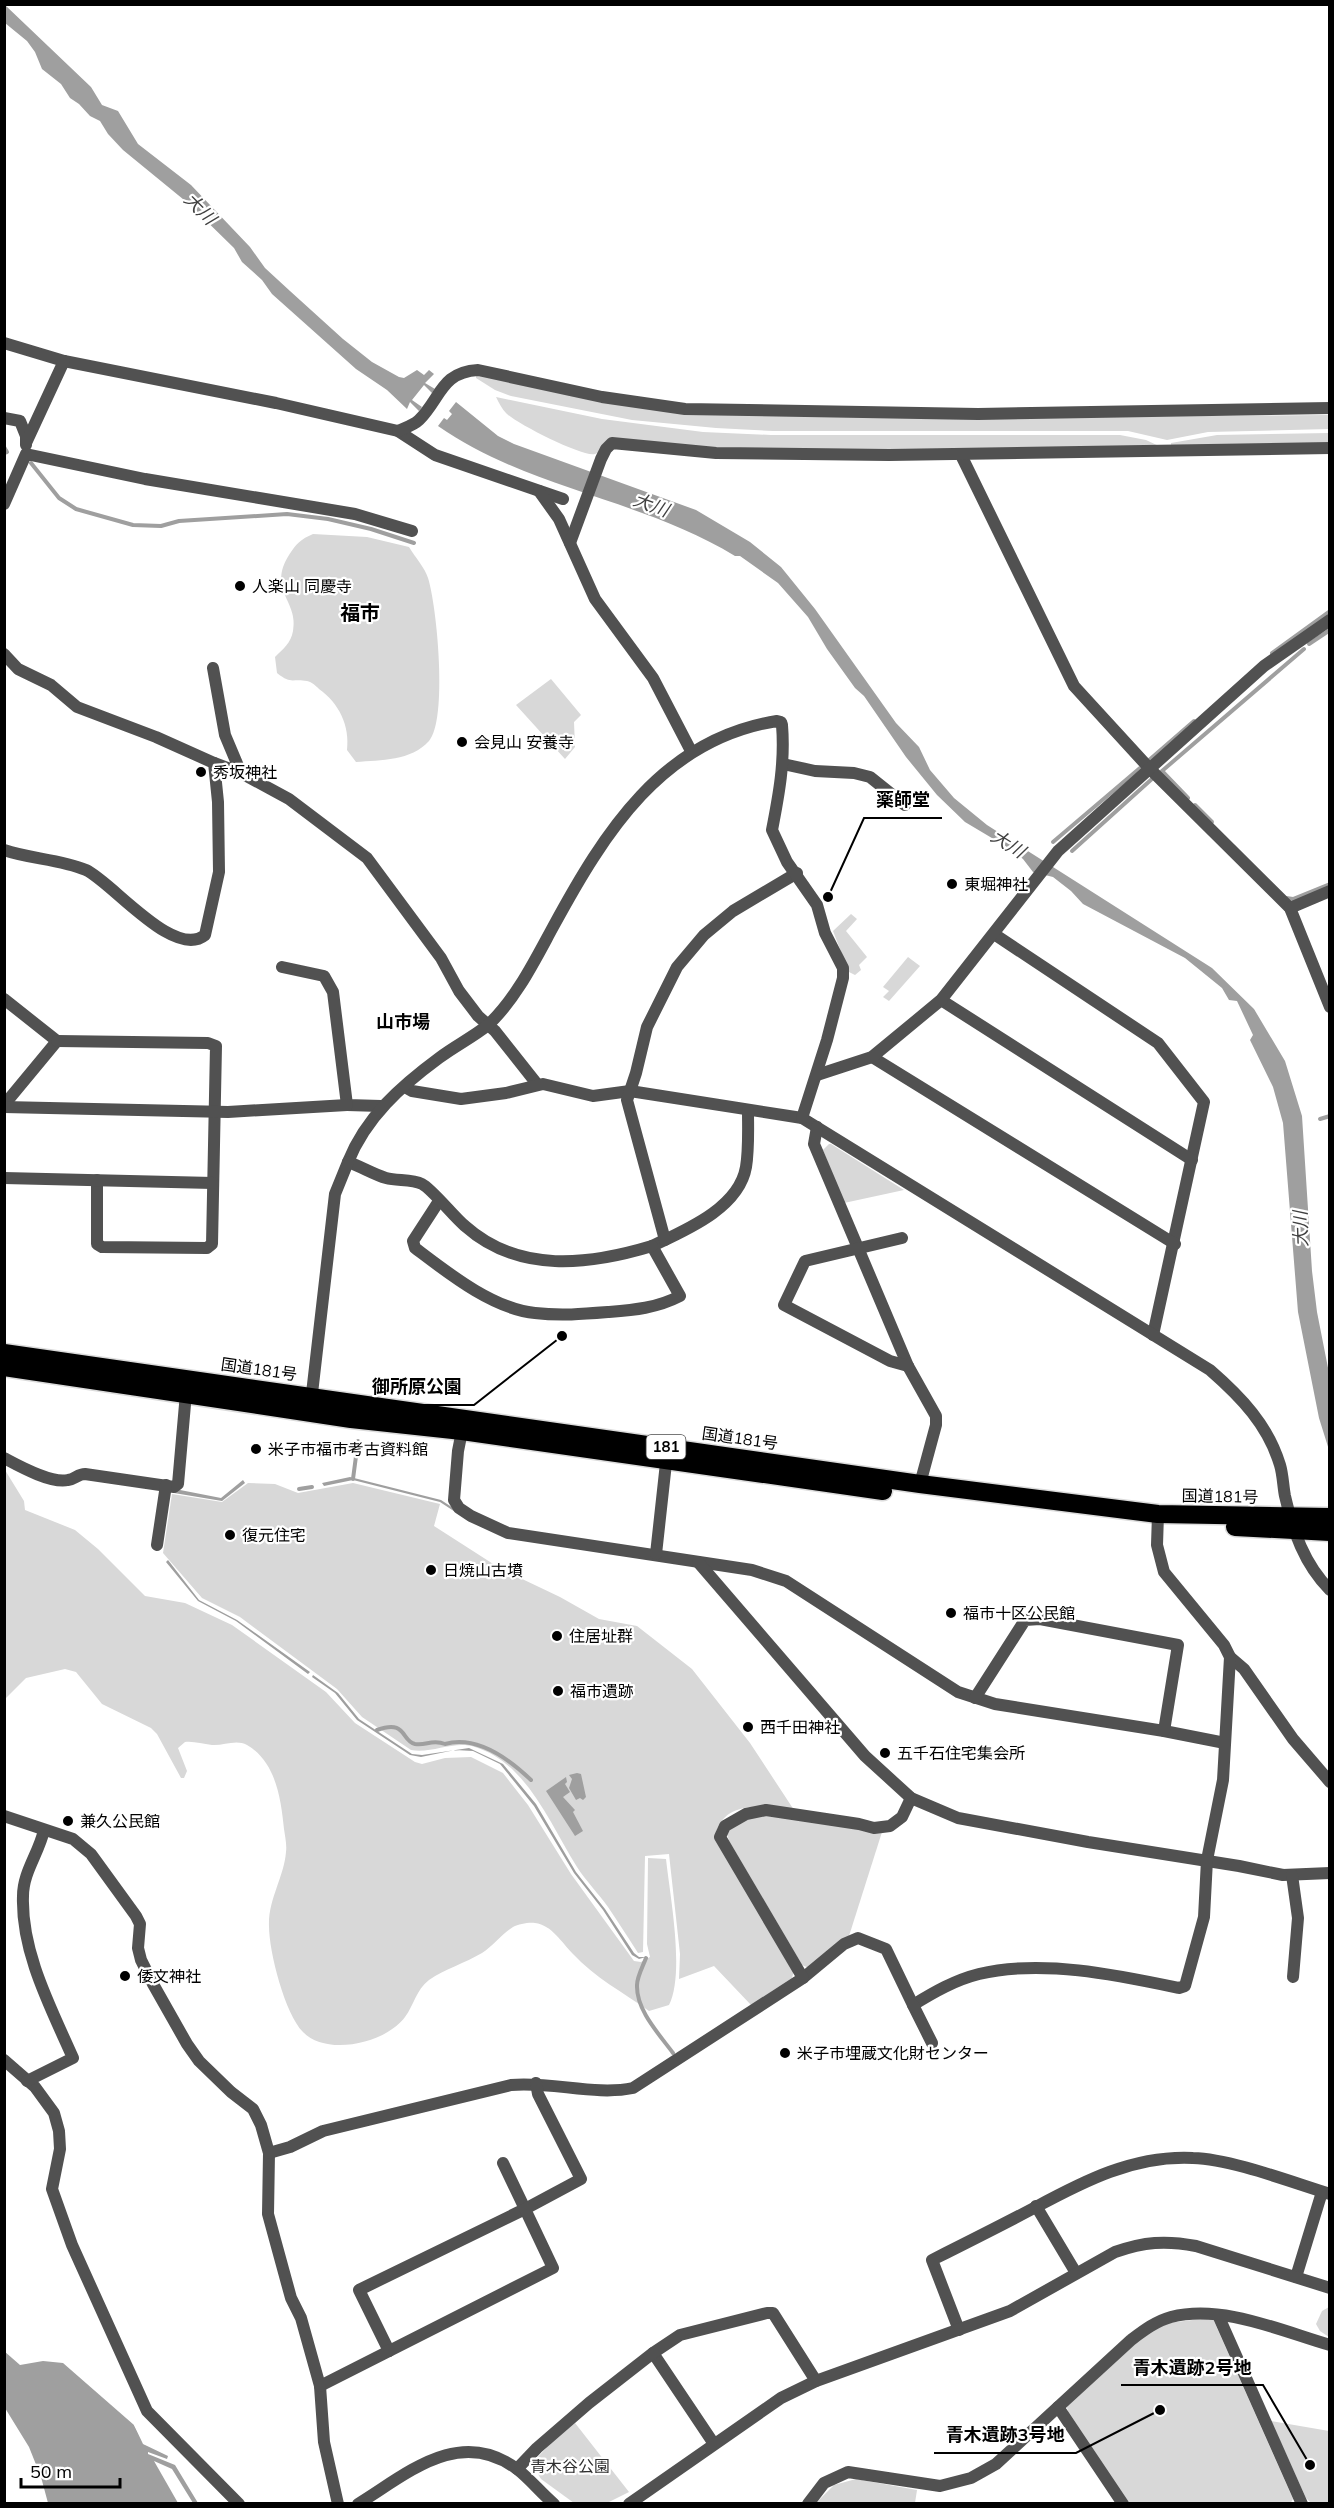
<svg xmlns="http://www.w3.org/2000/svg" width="1334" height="2508" font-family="Mulish,'Noto Sans JP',sans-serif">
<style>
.green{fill:#d8d8d8}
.water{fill:#9f9f9f}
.pier{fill:#fff}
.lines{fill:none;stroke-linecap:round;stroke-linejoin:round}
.stream{stroke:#9f9f9f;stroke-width:4}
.highway-casing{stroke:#dbdbdb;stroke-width:21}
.street{stroke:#515151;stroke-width:12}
.highway{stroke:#000;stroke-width:18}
.poi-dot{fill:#000;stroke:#fff;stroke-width:2}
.labels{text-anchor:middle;stroke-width:4.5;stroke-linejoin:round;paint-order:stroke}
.shield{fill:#fff;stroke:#4c4c4c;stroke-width:1.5}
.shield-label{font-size:15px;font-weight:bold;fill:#000}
.poi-label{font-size:16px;fill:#000;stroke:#fff;text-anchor:start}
.street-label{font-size:16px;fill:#000;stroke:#fff}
.park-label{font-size:16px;fill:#2f2f2f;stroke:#fff}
.water-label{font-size:18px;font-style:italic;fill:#404040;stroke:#fff}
.neighbourhood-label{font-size:18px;font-weight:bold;fill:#000;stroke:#fff}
.quarter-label{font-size:20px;font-weight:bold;fill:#000;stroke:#fff}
.leader{fill:none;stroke:#000;stroke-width:2}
.callout-dot{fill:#000;stroke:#fff;stroke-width:2}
.callout-label{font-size:18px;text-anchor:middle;font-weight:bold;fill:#000;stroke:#fff;stroke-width:4.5;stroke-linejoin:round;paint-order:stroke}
</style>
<rect width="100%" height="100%" fill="#fff"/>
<!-- green -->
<g class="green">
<polygon points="476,375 637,406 1196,416 1329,415 1329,429 1208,432 1167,440 1128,431 773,431 716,428 632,420 511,396 495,390 476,378"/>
<path d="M496,397l106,22 101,13 68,3h349l26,5 15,7 -413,4 -134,-11c-5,5 -12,12 -19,14 -11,4 -80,-31 -89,-41 -4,-4 -7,-10 -10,-16z"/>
<polygon points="1329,433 1329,445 1171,445 1171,443 1217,435"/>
<path d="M313,534l54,3 42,10c6,10 16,21 19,31 9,28 20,142 1,163 -18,20 -48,19 -73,21l-9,-12c3,-24 -8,-47 -28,-61 -3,-3 -7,-7 -12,-8 -15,-3 -15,4 -30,-8l-2,-16c8,-8 16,-14 18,-26 6,-30 -26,-41 -4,-76 7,-11 12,-16 24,-21z"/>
<polygon points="551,679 581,715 574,722 575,747 565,759 516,705"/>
<polygon points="851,914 857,919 846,931 867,957 859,965 861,970 855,975 849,972 833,931"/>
<polygon points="908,957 920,966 889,1001 883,997 889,991 883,987"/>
<polygon points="829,1144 831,1144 904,1190 844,1203 823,1150"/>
<path d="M5,1470l19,31 1,9 50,20 23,19 47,47 40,7 47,22 94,67 29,31 60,39 7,2 23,-6 26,-1 32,16 25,32 43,69 63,87 7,1 9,-5 -3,-13 1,-86 18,1c4,37 19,114 3,146l-20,6c-25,-18 -55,-34 -76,-57 -11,-11 -21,-29 -38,-31 -6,-1 -16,1 -22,4 -11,7 -20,19 -31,26 -17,10 -37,16 -53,27 -13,10 -15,25 -24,37 -19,26 -78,40 -102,15 -18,-18 -34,-80 -34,-106 -1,-26 15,-49 17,-74 1,-7 -1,-16 -2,-23 -3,-30 -8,-67 -37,-84 -11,-6 -24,1 -35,0 -10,-1 -18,-4 -27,-3l-7,6 9,23 -3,7h-3l-24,-44 -6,-6 -49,-24 -26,-32 -11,-3 -39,9 -21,21z"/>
<path d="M248,1483l27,1 23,9 55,-10 87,21 -6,22 67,43 59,28 39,22 38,7 55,43 58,74 44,67c-26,-3 -67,-12 -78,22l78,139 -2,7 -41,27 -37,-39 -35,13 1,-25 -11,-100 -24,2 -2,96 -5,1c-10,-16 -20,-31 -30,-46 -10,-14 -22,-26 -31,-40 -27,-43 -50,-104 -102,-120 -21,-7 -43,7 -64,3l-49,-33 -25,-28 -97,-72 -38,-19 -39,-45 9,-59 50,8z"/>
<polygon points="764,1815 882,1832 849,1936 809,1968 802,1965 729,1841 727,1834 733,1823"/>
<polygon points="1329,2307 1330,2307 1329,2337 1320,2331 1316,2324 1322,2311"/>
<polygon points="1201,2319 1213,2319 1293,2499 1290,2504 1128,2503 1068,2413 1067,2407 1139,2340 1155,2329 1168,2323"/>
<polygon points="1271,2421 1329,2431 1329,2503 1310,2502 1306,2498"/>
<polygon points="575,2423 629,2492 607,2503 574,2503 541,2479 538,2474 539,2462 536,2459 551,2443"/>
<polygon points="856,2479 917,2490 915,2503 815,2504 834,2485"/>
</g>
<!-- water -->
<g class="water">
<polygon points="5,5 91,87 102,105 118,111 138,144 191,185 250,247 265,268 290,291 343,339 372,362 399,377 404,378 417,370 424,375 429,370 434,374 425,383 435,389 432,393 424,385 412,400 422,407 419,411 410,402 407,409 387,390 356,369 272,294 262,280 242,262 234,248 189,204 123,150 108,134 100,121 90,116 79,104 70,98 61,84 42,69 35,52 27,41 5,23"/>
<path d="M456,402l42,34 16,8 182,66 54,32 31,25 34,42 81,114 23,24 11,23 24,28 33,27 225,143 42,41 31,52 17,55 10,155 5,41 12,61v77l-10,-32 -21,-106 -15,-189 -10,-36 -23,-47 3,-5 -16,-34 -8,-1 -7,-12 -37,-30 -102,-54 -12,-13 -18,-14 -20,-5 -10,-13 -11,-9 -47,-28 -28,-27 -31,-38 -42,-61 -9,-8 -28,-39 -19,-32 -30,-34 -38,-27h-5c-93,-57 -207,-67 -297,-130l6,-8 3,2 5,-6 -3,-3z"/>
<polygon points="350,1477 441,1500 470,1519 469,1521 440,1502 353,1480 324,1486 322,1483"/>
<polygon points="243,1480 245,1483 222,1501 174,1493 175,1489 221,1498"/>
<polygon points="168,1560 199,1600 237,1620 310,1672 308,1674 236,1621 198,1601 166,1562"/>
<polygon points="313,1675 338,1693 359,1719 412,1754 422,1755 469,1748 503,1764 536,1804 576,1872 605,1909 634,1953 639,1957 646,1957 639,1959 632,1955 603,1910 574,1873 534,1806 500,1764 473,1751 455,1750 421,1757 410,1755 357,1720 335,1693 312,1677"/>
<polygon points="577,1773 581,1774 586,1797 583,1800 580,1798 576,1800 569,1788 572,1779 569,1775"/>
<polygon points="566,1777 567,1782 565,1784 570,1792 563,1797 575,1810 573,1812 583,1831 575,1836 546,1791"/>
<polygon points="4,2351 20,2365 43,2361 63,2363 134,2425 143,2444 168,2456 167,2459 148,2452 148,2454 175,2465 198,2503 193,2503 172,2469 154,2461 178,2503 48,2503 41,2477 29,2447 5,2408"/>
</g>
<!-- pier -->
<polygon class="pier" points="136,2424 145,2442 170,2454 170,2460 177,2463 201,2504 176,2464 167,2461 169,2455 144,2444 134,2425"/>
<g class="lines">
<!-- stream -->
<g class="stream">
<polyline points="4,447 7,452 4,453"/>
<polyline points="31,463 59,498 76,509 133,525 161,526 179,521 287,514 328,519 371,529 414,543"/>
<polyline points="1309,644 1330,630"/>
<polyline points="1272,653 1330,611"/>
<polyline points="1148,761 1194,721"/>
<polyline points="1188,798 1162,771 1304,649"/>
<polyline points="1195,805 1212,822"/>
<polyline points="1053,842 1140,768"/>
<polyline points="1072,851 1153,778"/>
<polyline points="1286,898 1293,899 1330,884"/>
<polyline points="1320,1119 1330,1116"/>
<polyline points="353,1479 358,1441"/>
<polyline points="299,1489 312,1487"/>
<path d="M377,1730c30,-11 24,11 38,14 11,2 17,-5 30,0 32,-9 63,14 86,36"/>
<path d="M646,1958c-3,8 -9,19 -9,27 -1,25 22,49 36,68"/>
</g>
<!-- highway casing -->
<g class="highway-casing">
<g id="highway">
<polyline points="4,1353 920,1484 1158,1514 1330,1517"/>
<polyline points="4,1367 351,1419 462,1431 883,1491"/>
<polyline points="1235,1527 1330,1532"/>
</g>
</g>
<!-- street -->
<g class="street">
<polyline points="4,343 64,361 276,403 398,431 435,455 563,499"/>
<polyline points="4,418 20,421 26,436 26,445"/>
<path d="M398,431c7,-3 16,-6 21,-11 22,-22 22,-48 59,-50l124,27 83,12 293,5 352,-6"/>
<polyline points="26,443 64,361"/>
<polyline points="961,455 1074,686 1150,769 1290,908 1330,1007"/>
<polyline points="539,491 559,519 595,599 653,678 691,751"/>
<polyline points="4,504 26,454 145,479 355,514 412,531"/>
<polyline points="570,543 601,459 606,449 612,443 716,453 889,455 1330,448"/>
<path d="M4,654l14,15 33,16 26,22 79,30 58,26 4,39 1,70 -14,63c-31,25 -93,-53 -119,-65 -26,-11 -56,-11 -82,-20"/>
<polyline points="213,668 225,735 241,773 214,763"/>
<polyline points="783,764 815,771 854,773 870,777 905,805"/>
<polyline points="241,773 289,799 367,858 441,958 459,991 478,1016 495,1031 537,1084"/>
<polyline points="1290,908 1330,891"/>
<polyline points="994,934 1158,1043 1204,1102 1153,1335"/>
<polyline points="282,967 324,976 333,992 347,1105 381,1106"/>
<polyline points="4,999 57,1041 4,1105"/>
<polyline points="941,1000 1192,1160"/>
<polyline points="57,1041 208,1043 216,1046 212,1244 207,1248 102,1247 97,1244 97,1180"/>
<polyline points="872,1057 1175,1244"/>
<polyline points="817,1075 872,1057 941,1000 1058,851 1264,666 1330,620"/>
<path d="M405,1087l7,4 49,8 45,-6 37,-9 50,12 37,-5 172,27 408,252c31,27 58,55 70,95 3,10 3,21 5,31 8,35 19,68 45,94"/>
<polyline points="4,1107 228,1112 347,1105"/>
<polyline points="817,1127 814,1144 908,1366 936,1416 936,1425 920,1484"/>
<polyline points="4,1178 213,1183"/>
<path d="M439,1201l-26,40 2,7c33,25 78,61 120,65 25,3 49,1 74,-1 25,-2 48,-4 71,-16l-28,-50c34,-16 87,-38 94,-79 3,-18 2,-38 2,-57"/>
<polyline points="902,1238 805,1261 784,1305 890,1361 908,1366"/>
<polyline points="665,1240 627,1100 636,1073 647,1027 677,967 704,935 733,911 797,873"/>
<path d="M652,1246c-63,19 -133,28 -187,-20 -11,-9 -33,-37 -43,-42 -10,-5 -25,-3 -36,-6 -11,-3 -26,-12 -38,-16 18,-45 53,-76 91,-104 16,-12 34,-21 49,-33 28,-26 47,-65 65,-98 51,-94 109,-188 224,-206l4,1 1,3c3,37 -3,69 -10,105l15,32 30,43 8,28 18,35v10l-16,62 -25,78"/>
<polyline points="311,1402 335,1194 348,1162"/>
<polyline points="463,1426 458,1451 454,1500 459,1508 471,1516 508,1533 752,1570 786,1581 958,1692 995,1704 1164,1731 1225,1743"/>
<path d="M4,1458c15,8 47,26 64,22 7,-1 10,-6 17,-6l89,13 4,-3 8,-91"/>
<polyline points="157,1545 166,1485"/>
<polyline points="656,1554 667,1454"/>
<polyline points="698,1562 865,1756 911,1798 958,1818 1088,1842 1239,1866 1283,1875 1330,1873"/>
<polyline points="1230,1657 1244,1669 1293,1739 1330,1782"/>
<polyline points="975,1698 1025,1620 1040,1619 1178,1645 1164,1731"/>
<polyline points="4,1816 73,1839 91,1854 136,1916 140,1924 138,1948 141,1960 153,1984 187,2044 199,2061 231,2092 253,2109 261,2125 269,2153 268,2214 291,2298 301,2318 320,2386 324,2442 338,2504"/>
<polyline points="1292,1875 1298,1918 1293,1977"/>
<path d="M803,1978l41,-34 14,-6 28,11 27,56c21,-13 42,-25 66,-31 63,-15 138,1 200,14l6,-2 19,-69 3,-57 16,-80 7,-123 -6,-12 -60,-73 -7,-27 1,-31"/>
<polyline points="913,2005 932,2043"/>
<polyline points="4,2060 35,2087 54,2113 59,2131 60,2149 52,2189 72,2245 147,2411 239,2504"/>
<path d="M27,2081l46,-23c-22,-50 -52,-106 -50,-162 0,-24 16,-43 21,-66"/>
<path d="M269,2153l21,-6 33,-16 188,-46c40,-4 84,11 122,3l170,-110 -83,-141 5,-11 21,-12 20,-4 93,14 15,4 16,-2 12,-9 9,-19"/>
<polyline points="1036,2206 1076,2273"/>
<polyline points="1296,2277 1322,2192"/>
<polyline points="1218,2315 1302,2504"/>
<path d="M959,2330l-27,-70c34,-17 68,-34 102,-52 50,-27 100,-53 159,-50 38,1 98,24 137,36"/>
<polyline points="389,2351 359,2290 525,2209 503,2163"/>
<polyline points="653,2353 714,2444"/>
<polyline points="320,2386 553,2268 525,2209 581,2179 538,2094 536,2083"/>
<polyline points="1058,2407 1123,2504"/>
<polyline points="517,2469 537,2448 589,2403 653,2353 680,2335 767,2313 773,2313 816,2381"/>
<path d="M358,2504c49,-30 101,-78 159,-35 13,10 24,24 37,35"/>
<path d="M629,2504l152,-106 35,-17 194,-70 105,-59c29,-10 50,-12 81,-6l134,42"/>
<path d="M808,2504l16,-21 24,-11 92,14 31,-8 25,-14 135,-124c12,-9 25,-19 40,-23 52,-13 110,14 159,28"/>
</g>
<!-- highway -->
<use href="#highway" class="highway"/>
</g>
<!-- markers -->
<g class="poi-dot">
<circle cx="240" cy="586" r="6"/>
<circle cx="462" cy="742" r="6"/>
<circle cx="201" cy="772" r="6"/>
<circle cx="952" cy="884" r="6"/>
<circle cx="256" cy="1449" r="6"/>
<circle cx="230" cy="1535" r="6"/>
<circle cx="431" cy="1570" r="6"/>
<circle cx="951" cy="1613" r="6"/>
<circle cx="557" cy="1636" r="6"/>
<circle cx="558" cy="1691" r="6"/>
<circle cx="748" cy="1727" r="6"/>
<circle cx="885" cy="1753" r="6"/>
<circle cx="68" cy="1821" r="6"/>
<circle cx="125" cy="1976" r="6"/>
<circle cx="785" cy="2053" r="6"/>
</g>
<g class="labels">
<!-- shield labels -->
<rect class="shield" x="646.5" y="1435" width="39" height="24" rx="4.5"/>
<g class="shield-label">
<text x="666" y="1452">181</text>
</g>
<!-- poi labels -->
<g class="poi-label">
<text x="252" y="592">人楽山 同慶寺</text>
<text x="474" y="748">会見山 安養寺</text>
<text x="213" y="778">秀坂神社</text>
<text x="964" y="890">東堀神社</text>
<text x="268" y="1455">米子市福市考古資料館</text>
<text x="242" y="1541">復元住宅</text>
<text x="443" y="1576">日焼山古墳</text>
<text x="963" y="1619">福市十区公民館</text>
<text x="569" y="1642">住居址群</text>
<text x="570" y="1697">福市遺跡</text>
<text x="760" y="1733">西千田神社</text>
<text x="897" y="1759">五千石住宅集会所</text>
<text x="80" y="1827">兼久公民館</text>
<text x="137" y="1982">倭文神社</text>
<text x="797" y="2059">米子市埋蔵文化財センター</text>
</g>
<!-- street labels -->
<g class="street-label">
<text transform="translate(259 1369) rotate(8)" y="6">国道181号</text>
<text transform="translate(740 1438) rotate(8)" y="6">国道181号</text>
<text transform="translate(1220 1496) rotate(1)" y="6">国道181号</text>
</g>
<!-- park labels -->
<g class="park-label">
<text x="570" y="2472">青木谷公園</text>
</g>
<!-- water labels -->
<g class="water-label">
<text transform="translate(200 209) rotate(45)" y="6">大川</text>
<text transform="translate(651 505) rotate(20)" y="6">大川</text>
<text transform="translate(1008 844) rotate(32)" y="6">大川</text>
<text transform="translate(1301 1229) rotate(-92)" y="6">大川</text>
</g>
<!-- neighbourhood labels -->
<g class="neighbourhood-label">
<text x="403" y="1028">山市場</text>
</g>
<!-- quarter labels -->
<g class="quarter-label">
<text x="360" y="620">福市</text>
</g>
</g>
<!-- callouts -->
<path class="leader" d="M828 897L864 818H942M562 1336L474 1405H360M1310 2465L1263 2385H1121M1160 2410L1076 2453H934"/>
<g class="callout-dot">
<circle cx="828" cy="897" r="6"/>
<circle cx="562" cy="1336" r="6"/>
<circle cx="1310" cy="2465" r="6"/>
<circle cx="1160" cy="2410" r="6"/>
</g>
<g class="callout-label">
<text x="903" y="806">薬師堂</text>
<text x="417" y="1393">御所原公園</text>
<text x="1192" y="2374">青木遺跡2号地</text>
<text x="1005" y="2441">青木遺跡3号地</text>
</g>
<!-- border -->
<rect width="1334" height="2508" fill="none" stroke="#000000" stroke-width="12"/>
<!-- scale -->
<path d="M21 2478v9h99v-9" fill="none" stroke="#000000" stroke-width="3"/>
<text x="30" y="2478" font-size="18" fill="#000000" stroke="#ffffff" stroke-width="4.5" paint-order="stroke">50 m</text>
</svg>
